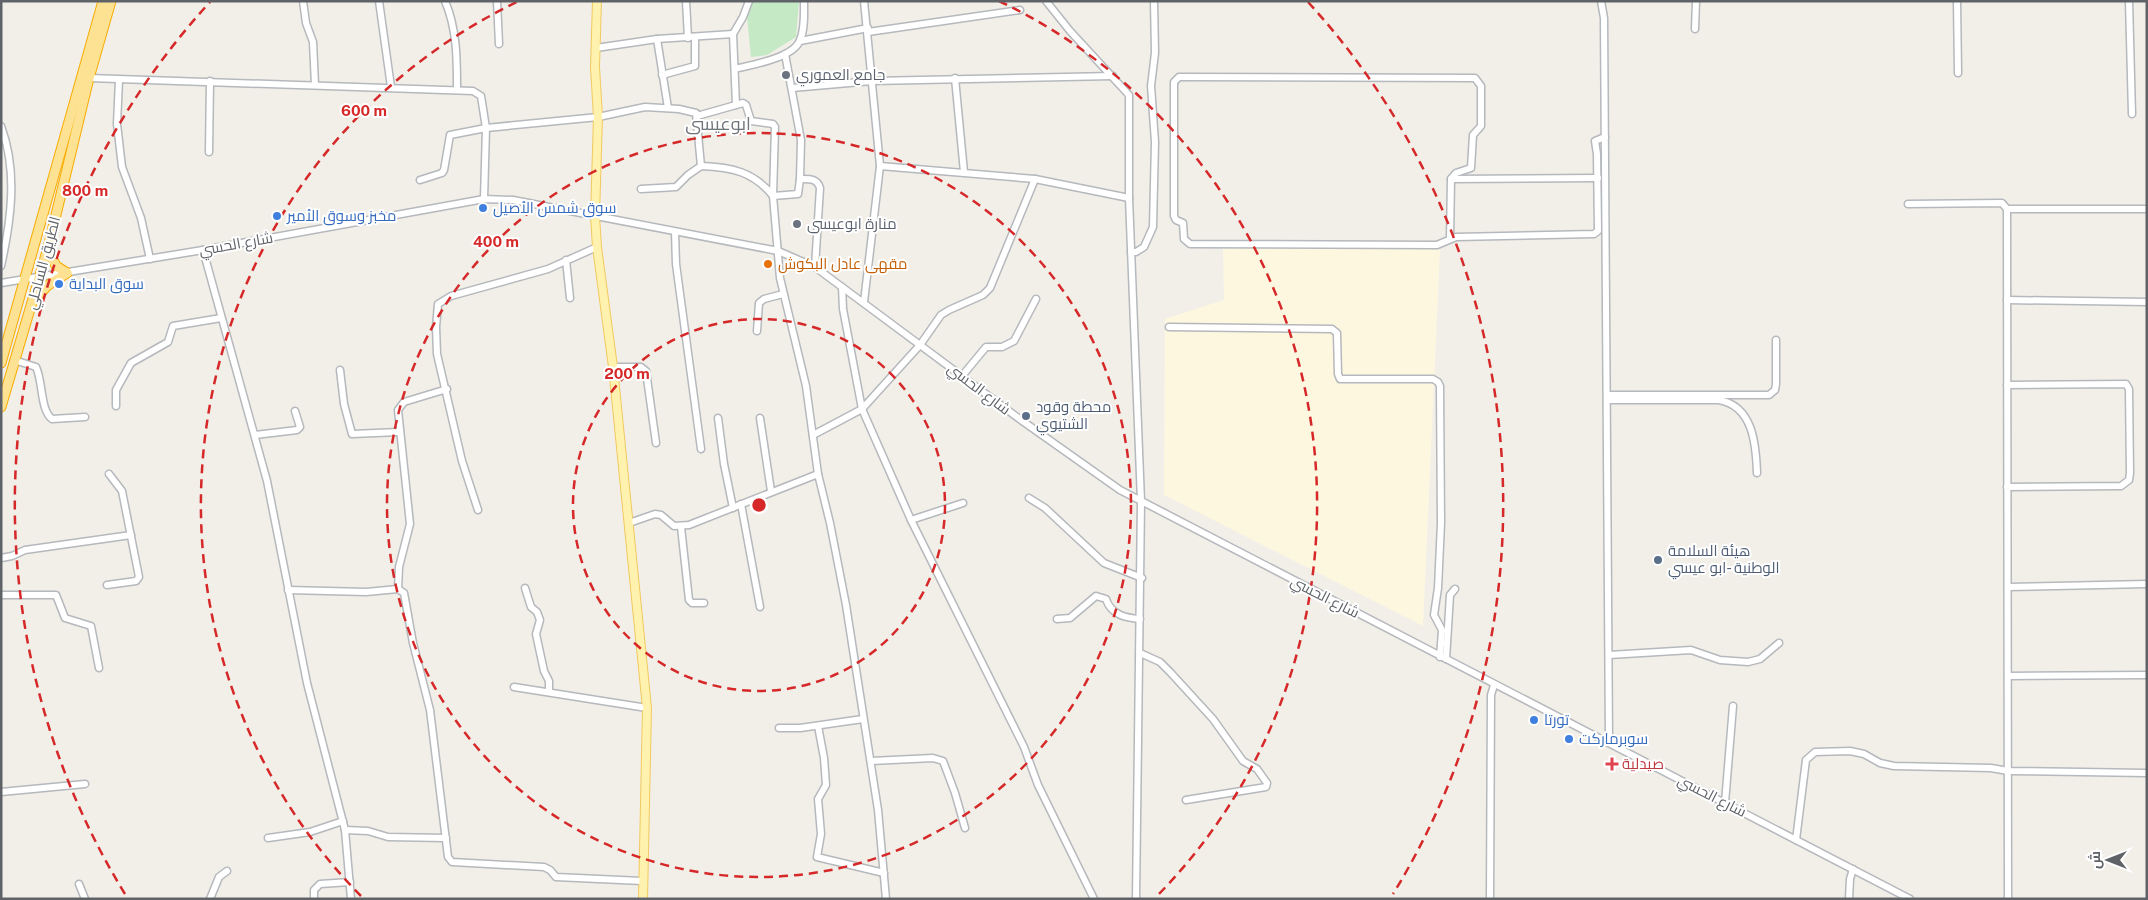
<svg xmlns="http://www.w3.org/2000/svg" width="2148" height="900" font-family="'Public Sans',Cairo,sans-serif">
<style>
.commercial{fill:#fef7e0}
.green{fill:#c5e8c5}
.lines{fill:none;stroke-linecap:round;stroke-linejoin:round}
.minor-casing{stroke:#b5b8bc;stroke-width:9}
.major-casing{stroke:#f2c960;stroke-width:10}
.highway-casing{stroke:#f9ab00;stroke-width:11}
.minor{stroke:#fff;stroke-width:6}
.major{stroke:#fff2af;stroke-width:8}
.highway{stroke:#fde293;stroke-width:9}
.ring{fill:none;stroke:#d62828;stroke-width:2.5;stroke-dasharray:9 6}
.worship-dot{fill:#6b7280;stroke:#fff;stroke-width:2}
.shop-dot{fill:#3f7fe0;stroke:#fff;stroke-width:2}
.food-dot{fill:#e8710a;stroke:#fff;stroke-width:2}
.service-dot{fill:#5c6f8a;stroke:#fff;stroke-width:2}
.health-dot{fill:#e0444e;stroke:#fff;stroke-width:2}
.labels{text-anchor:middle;stroke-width:4;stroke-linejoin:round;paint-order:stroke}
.worship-label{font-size:15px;fill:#5b616d;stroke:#fff;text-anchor:start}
.shop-label{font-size:15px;fill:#366cbe;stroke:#fff;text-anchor:start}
.street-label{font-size:15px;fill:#5f6368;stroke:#fff}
.food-label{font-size:15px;fill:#c56008;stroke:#fff;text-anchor:start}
.service-label{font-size:15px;fill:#4e5e75;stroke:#fff;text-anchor:start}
.health-label{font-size:15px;fill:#be3a42;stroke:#fff;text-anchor:start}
.quarter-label{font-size:18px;fill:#70757a;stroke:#fff}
.centre{fill:#d62828;stroke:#fff;stroke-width:2.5}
.ring-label{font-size:15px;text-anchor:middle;font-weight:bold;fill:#d62828;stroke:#fff;stroke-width:4;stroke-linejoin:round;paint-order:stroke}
</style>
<rect width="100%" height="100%" fill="#f1efe8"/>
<!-- commercial -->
<polygon class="commercial" points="1223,243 1440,249 1423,626 1164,495 1165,319 1224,300"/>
<!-- green -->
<polygon class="green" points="751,1 799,1 796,37 767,55 751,57 747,16"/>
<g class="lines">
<!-- minor casing -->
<g class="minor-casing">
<g id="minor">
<polyline points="303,1 306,23 313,42 315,85"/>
<polyline points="379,1 391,87"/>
<path d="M445,1c12,28 12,58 12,88"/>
<polyline points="497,1 499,44"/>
<polyline points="686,1 688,38"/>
<polyline points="864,1 880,166 864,302"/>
<polyline points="1046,1 1070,31 1129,95 1129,198 1141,501 1136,899"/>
<polyline points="1601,1 1604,18 1609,742"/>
<polyline points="1957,1 1958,73"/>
<polyline points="2129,1 2132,114"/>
<polyline points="1695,29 1696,1"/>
<polyline points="868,32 1020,10"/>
<polyline points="657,39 668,108"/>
<polyline points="800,41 868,28"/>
<polyline points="596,48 657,39 733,34"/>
<path d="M735,69c16,-4 59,-11 65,-29 5,-11 4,-27 4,-39"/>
<polyline points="662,75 695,66 695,37"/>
<polyline points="89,78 473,91 481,96 486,128 484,199"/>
<polyline points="955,78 964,172"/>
<polyline points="119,80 117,124 122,167 141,218 150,259"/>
<polyline points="792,88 872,81 1113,76"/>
<polyline points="736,105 733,34 743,17 749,1"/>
<polyline points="697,116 743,103 746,105 751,121 773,124 775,127 773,196 780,278 806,386 818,474 830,523 846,605 878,810 886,899"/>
<path d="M1,126c17,45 10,95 0,140"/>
<polyline points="209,152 210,81"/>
<polyline points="880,166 1035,179 1129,198"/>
<path d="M800,179c9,0 17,-1 20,9l-5,79"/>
<polyline points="1451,179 1598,178"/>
<polyline points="420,180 442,173 444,170 450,135 486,128 598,117 645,107 679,109 696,113 701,166"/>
<path d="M641,189l35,-2 12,-12 13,-9c31,1 53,6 72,30l25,-2 2,-15 1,-39 -16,-86"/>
<polyline points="1908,204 2002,203 2007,209 2008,899"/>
<polyline points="2007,209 2147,209"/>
<polyline points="675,232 676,264 701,449"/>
<polyline points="1450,239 1451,179 1456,173 1471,168 1473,135 1481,126 1481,86 1475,78 1188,77 1179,77 1174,82 1174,216 1176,220 1183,223 1184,239 1190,244 1437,245 1456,237 1594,234 1598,231 1597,154 1595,141 1605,137"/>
<polyline points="203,250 267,481 307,683 345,830 351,899"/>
<polyline points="1131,252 1136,252 1144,247 1153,227 1155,142 1151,86 1155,53 1154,1"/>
<polyline points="566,260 570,298"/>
<polyline points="1,283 203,250 484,199 513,200 778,251 815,267 1021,420 1120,490 1910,899"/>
<polyline points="842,287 843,309 862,409 911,520 1024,747 1038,785 1094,899"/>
<polyline points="2007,300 2147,302"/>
<polyline points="1169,327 1332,329 1337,333 1338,374 1340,379 1433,379 1438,382 1440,386 1441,523 1438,588 1434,615 1442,630 1440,657"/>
<polyline points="757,331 759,303 764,299 783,294"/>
<path d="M14,360l22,7c7,14 4,43 16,52l33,-2"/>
<polyline points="613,367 641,367 646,371 656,443"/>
<polyline points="340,370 344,404 352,434 399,432"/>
<polyline points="962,376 986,347 1002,347 1014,341 1036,299"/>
<polyline points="2007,385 2126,384 2129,389 2130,473 2129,480 2121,486 2007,487"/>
<polyline points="1607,395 1769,395 1775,390 1776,384 1776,340"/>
<path d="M1607,400h112c34,6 37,44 38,73"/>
<polyline points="116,406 116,390 131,363 168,342 173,326 221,318"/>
<polyline points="718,418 724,464 733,508"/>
<polyline points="760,418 771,491"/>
<polyline points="255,435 297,430 300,427 295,411"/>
<polyline points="813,435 862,409 920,345 941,315 949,310 983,295 990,288 1035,179"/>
<polyline points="1029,498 1045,508 1104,563 1142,578"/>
<polyline points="741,504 760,607"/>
<polyline points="478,510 462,461 437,354 436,327 438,304 451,296 548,269 597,247"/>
<polyline points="911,520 963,503"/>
<polyline points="629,523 655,514 661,515 674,526 689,525 818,474"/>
<polyline points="681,527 689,600 692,603 704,603"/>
<polyline points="1,558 12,556 25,550 131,535"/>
<polyline points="107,585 136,581 139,577 122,491 109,474"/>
<polyline points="2008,587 2147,584"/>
<polyline points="525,588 531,607 537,612 540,620 536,634 544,671 549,681 549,692"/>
<polyline points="398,589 399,567 410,524 398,410 404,402 447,389"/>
<polyline points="288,590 366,592 398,589 404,593 413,643 430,710 448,857 452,862 544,867 550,870 556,877 642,881"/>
<polyline points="1,595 56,595 65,618 91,626 99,668"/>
<path d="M1057,619l13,-1 26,-22 10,3c5,16 20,19 34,20"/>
<polyline points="1140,653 1160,662 1170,672 1213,719 1243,761 1257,769 1267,783 1266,787 1186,800"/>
<polyline points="1609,655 1691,650 1720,660 1748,662 1760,659 1779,643"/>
<polyline points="1446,659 1450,595 1455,589"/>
<polyline points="2008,676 2147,675"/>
<polyline points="514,687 647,708"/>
<polyline points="818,726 824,758 826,785 818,799 821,834 817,857 884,873"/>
<polyline points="779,728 800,728 863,719"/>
<polyline points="871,761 933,758 943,761 955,793 965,828"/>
<polyline points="1,792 85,784"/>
<polyline points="1725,803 1733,706"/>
<polyline points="345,830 368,831 388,837 446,838"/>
<polyline points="268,838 310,832 343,821"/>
<polyline points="1796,840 1806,760 1815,752 1850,751 1864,754 1880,763 1894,766 1991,768 2008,771 2147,773"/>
<polyline points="79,884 85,899"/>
<polyline points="210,899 219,877 227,871"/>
<polyline points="314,899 314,890 320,884 350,882"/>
<polyline points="1490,899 1491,695 1494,685"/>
<polyline points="1849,899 1850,879 1853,869"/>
</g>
</g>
<!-- major casing -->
<g class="major-casing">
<polyline id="major" points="597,1 595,67 598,117 595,216 597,247 613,367 647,708 643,899"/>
</g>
<!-- highway casing -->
<g class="highway-casing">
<g id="highway">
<polyline points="48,249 56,266 67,273"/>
<polyline points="35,299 47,286 67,273"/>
<polyline points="1,363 103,1"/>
<polyline points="1,407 48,248 89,78 111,1"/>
</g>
</g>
<!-- minor -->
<use href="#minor" class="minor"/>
<!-- major -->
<use href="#major" class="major"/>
<!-- highway -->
<use href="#highway" class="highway"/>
</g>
<!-- distance rings -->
<g class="ring">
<circle cx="759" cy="505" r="186"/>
<circle cx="759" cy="505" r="372"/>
<path d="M361 896A558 558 0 0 1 519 1M999 1A558 558 0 0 1 1157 896"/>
<path d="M125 894A744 744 0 0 1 210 2M1308 2A744 744 0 0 1 1393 894"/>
</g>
<!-- markers -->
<g class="worship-dot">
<circle cx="786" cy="75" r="5"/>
<circle cx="797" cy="224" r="5"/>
</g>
<g class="shop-dot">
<circle cx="483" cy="208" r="5"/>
<circle cx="277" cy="216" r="5"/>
<circle cx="59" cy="284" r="5"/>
<circle cx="1534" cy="720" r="5"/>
<circle cx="1569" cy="739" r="5"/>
</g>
<circle class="food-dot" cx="768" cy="264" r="5"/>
<g class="service-dot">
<circle cx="1026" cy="416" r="5"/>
<circle cx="1658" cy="560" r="5"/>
</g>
<path class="health-dot" d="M1609.5 756.5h5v5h5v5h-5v5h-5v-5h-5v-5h5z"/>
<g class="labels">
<!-- worship labels -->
<g class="worship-label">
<text x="796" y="80">جامع العموري</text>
<text x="807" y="229">منارة ابوعيسى</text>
</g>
<!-- shop labels -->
<g class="shop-label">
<text x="493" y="213">سوق شمس الأصيل</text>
<text x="287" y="221">مخبز وسوق الأمير</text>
<text x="69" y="289">سوق البداية</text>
<text x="1544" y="725">تورتا</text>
<text x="1579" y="744">سوبرماركت</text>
</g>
<!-- street labels -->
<g class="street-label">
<text transform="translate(236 244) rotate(-10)" y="5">شارع الحسي</text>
<text transform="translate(43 263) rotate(-75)" y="5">الطريق الساحلي</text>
<text transform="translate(979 389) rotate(37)" y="5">شارع الحسي</text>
<text transform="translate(1325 597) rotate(27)" y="5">شارع الحسي</text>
<text transform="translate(1712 796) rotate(27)" y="5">شارع الحسي</text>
</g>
<!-- food labels -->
<g class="food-label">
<text x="778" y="269">مقهى عادل البكوش</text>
</g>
<!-- service labels -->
<g class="service-label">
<text x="1036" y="412">محطة وقود<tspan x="1036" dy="17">الشتيوي</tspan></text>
<text x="1668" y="556">هيئة السلامة<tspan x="1668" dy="17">الوطنية -ابو عيسي</tspan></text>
</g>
<!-- health labels -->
<g class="health-label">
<text x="1622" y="769">صيدلية</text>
</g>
<!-- quarter labels -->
<g class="quarter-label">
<text x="718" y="130">ابوعيسى</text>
</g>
</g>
<circle cx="759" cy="505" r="8" class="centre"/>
<g class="ring-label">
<text x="364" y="116">600 m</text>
<text x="85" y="196">800 m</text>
<text x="496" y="247">400 m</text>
<text x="627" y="379">200 m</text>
</g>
<!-- border -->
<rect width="2148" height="900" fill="none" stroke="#5f6368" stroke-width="5"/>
<!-- north arrow -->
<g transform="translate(2108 860) rotate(270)" stroke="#ffffff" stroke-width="4" paint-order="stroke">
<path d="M0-4L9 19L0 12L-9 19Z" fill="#5f6368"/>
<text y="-8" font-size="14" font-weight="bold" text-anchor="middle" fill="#5f6368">ش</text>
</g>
</svg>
